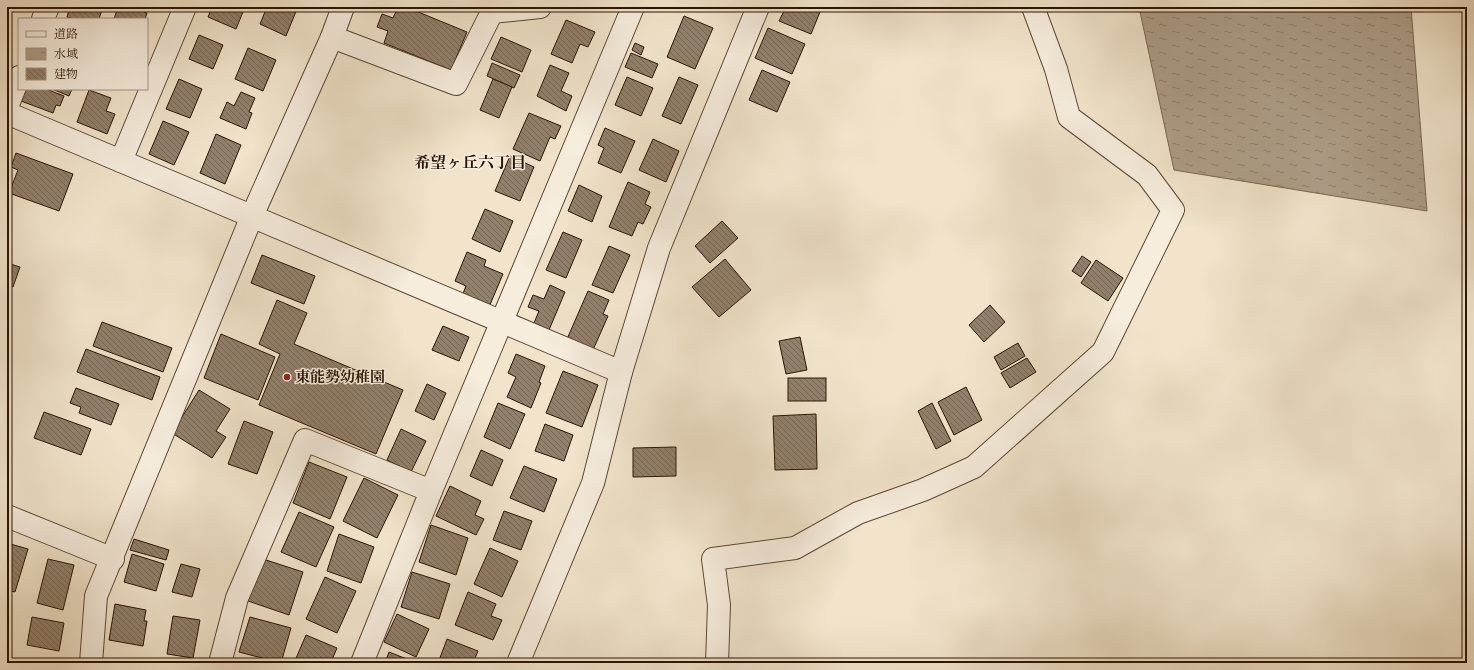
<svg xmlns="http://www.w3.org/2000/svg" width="1474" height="670" font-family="Cardo,'Noto Serif JP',serif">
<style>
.water{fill:url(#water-ripples);stroke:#796652}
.building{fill:url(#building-back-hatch);stroke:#2a1403}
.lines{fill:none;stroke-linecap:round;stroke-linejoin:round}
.minor-casing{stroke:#5c4835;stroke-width:24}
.minor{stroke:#f6eddd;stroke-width:22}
.poi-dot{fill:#8f2418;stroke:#f6eddd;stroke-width:1.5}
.labels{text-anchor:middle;stroke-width:3;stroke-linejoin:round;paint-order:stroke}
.poi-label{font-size:15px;font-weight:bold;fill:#2a1403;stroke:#f6eddd;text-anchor:start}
.neighbourhood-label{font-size:16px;font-weight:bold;fill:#2a1403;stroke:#f6eddd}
</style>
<defs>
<pattern id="water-ripples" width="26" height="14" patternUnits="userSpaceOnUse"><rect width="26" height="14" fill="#ad9d87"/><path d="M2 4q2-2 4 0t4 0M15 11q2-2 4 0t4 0" fill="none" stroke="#8d7f6c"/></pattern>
<pattern id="building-back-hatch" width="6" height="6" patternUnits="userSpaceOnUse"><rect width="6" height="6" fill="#91806b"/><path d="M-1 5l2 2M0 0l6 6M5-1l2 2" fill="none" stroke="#776856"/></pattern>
</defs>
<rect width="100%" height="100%" fill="#f1e4cb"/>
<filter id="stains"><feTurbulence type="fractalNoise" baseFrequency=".005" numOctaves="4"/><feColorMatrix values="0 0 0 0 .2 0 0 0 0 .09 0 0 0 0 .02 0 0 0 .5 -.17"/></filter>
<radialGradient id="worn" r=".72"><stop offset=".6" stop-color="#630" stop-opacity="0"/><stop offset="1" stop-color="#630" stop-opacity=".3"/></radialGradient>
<!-- water -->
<polygon class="water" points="1139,7 1411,7 1427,211 1174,170"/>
<!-- building -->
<g class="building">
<polygon points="7,7 14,7 7,24"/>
<polygon points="70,7 103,7 99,19 73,19 67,17"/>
<polygon points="118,7 132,7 147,13 145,19 114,19"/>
<polygon points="212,7 245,7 236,29 208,17"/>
<polygon points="267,7 292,7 297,9 286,36 260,24"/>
<polygon points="398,7 406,7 467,32 451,70 384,43 388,31 377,27 382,14 393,18"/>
<polygon points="786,7 822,7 811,34 779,21"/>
<polygon points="684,16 713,28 695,69 667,57"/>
<polygon points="566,20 595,32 588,47 580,44 572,63 551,54"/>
<polygon points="768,28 805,44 792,74 755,58"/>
<polygon points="199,35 223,45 213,69 189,59"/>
<polygon points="501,37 531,50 522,72 491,59"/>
<polygon points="635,43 644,47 641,55 632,50"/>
<polygon points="248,48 276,60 263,91 235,79"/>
<polygon points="631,53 658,64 652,78 625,67"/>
<polygon points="492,63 520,75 514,88 487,76"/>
<polygon points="550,65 569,73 561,91 572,96 566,111 537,96"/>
<polygon points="762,70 790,82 777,112 749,100"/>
<polygon points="627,77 653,88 641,116 615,105"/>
<polygon points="679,77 698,85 681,124 662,116"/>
<polygon points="179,79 202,89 190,118 166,109"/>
<polygon points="493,79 512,87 499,118 480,110"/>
<polygon points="26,89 46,89 64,96 60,106 56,105 53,113 21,101"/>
<polygon points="52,89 72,89 69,96"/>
<polygon points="89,90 111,98 106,111 115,114 107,134 77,122"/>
<polygon points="241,92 255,98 249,112 252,113 246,129 220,118 227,102 234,106"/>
<polygon points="529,113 561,126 555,139 550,137 540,161 513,149"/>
<polygon points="163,121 189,132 174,165 149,154"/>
<polygon points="605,128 635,141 621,173 598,163 604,148 598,145"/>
<polygon points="216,134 241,145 225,184 200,173"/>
<polygon points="653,139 679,151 666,182 639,170"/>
<polygon points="16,153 73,174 59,211 9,193 18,170 11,167"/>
<polygon points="510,156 534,167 520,201 495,191"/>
<polygon points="628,182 650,192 645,204 651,207 643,224 638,222 632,236 609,227"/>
<polygon points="579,185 602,196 592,222 568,211"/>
<polygon points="485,209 513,221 500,252 472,239"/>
<polygon points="722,221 738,238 710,263 695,246"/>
<polygon points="563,232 582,240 566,278 546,270"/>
<polygon points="609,246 630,255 613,293 592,285"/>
<polygon points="467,252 486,260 484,266 503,274 489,307 462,296 466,286 455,281"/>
<polygon points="262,255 315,276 304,304 251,283"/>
<polygon points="1082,256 1091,262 1081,277 1072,271"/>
<polygon points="725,259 751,290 719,317 692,287"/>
<polygon points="1096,260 1123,278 1108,301 1081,283"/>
<polygon points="7,263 20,267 13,287 7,284"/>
<polygon points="550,285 565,292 549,330 534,323 539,311 528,307 533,295 544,299"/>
<polygon points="588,291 609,300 603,314 608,316 593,350 567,339"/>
<polygon points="277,300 307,313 294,344 403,390 376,454 259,405 280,354 259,344"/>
<polygon points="990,305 1005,322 984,342 969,325"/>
<polygon points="102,322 172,348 163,372 93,346"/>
<polygon points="443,326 469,337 459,361 432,350"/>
<polygon points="221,334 275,357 258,400 204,378"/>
<polygon points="800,337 807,370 786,374 779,341"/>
<polygon points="1018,343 1025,356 1001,370 994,357"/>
<polygon points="86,349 160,377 152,400 77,372"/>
<polygon points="516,354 545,366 539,382 541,383 531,408 507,397 516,377 508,373"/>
<polygon points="1027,358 1036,372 1010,388 1001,373"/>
<polygon points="563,371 598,385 582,427 546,413"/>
<rect x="788" y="378" width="38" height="23"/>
<polygon points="427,384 446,393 434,420 415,411"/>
<polygon points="966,387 982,420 954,435 938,402"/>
<polygon points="76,388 119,404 111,425 79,413 81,407 70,403"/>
<polygon points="199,390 230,409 216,431 226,437 212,458 172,433"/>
<polygon points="498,403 525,414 510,449 484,437"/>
<polygon points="932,403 951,441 936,449 918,411"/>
<polygon points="44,412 91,429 81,455 34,438"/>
<polygon points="816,414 817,469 775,470 773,416"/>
<polygon points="244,421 273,432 257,474 228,464"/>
<polygon points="545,424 573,435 564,461 535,451"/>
<polygon points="401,429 426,441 411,472 387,460"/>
<polygon points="676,447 676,476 633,477 633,448"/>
<polygon points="481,450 503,460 492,486 470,476"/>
<polygon points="309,462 347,477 330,519 293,503"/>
<polygon points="524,466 557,479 544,512 510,498"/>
<polygon points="364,478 398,495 377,538 343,521"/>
<polygon points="450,486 481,501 475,515 484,519 476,535 436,516"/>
<polygon points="504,511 532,521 521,550 493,540"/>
<polygon points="299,512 334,527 316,567 281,552"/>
<polygon points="431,525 468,538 456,575 419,562"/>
<polygon points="339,534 374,547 361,583 327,571"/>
<polygon points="134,539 169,550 166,560 130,550"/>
<polygon points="7,543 28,549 15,592 7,590"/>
<polygon points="490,548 518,561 502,597 474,584"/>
<polygon points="132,554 164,564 156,591 124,582"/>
<polygon points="48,559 74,565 63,610 37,603"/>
<polygon points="263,559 303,572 289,615 248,601"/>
<polygon points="181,564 200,569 192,597 172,592"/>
<polygon points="412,572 450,584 439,619 401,607"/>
<polygon points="325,577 356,591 337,633 306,619"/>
<polygon points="468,592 496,604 491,616 502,620 493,640 455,625"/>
<polygon points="115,604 146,610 144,621 147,621 143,646 109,640"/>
<polygon points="397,614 429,629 416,657 384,642"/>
<polygon points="173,616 200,620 193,658 167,654"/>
<polygon points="32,617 64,623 59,651 27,645"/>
<polygon points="250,617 291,628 281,663 239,652"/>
<polygon points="306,635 337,648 331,662 334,663 294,663"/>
<polygon points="447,639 478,651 473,663 438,663"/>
<polygon points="389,652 417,663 385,663"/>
<polygon points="105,659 132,661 132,663 105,663"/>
</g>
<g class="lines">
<!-- minor casing -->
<g class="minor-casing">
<g id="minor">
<polyline points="43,19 48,7"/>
<polyline points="332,37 456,84 492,12 540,7"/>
<polyline points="7,107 19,77"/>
<polyline points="7,113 621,372"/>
<polyline points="121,161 185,7"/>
<polyline points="431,491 633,7"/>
<polyline points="7,516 113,559"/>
<polyline points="91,663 96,596 252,216 332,37 343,7"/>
<polyline points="220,663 237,598 305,440 431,491 362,663"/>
<polyline points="518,663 593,483 621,372 659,248 758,7"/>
<polyline points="717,663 719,605 713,559 795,548 858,513 923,490 974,467 1103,352 1173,210 1147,175 1069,117 1056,69 1033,7"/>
</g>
</g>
<!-- minor -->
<use href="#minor" class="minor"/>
</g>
<!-- markers -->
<circle class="poi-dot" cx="287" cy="377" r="4"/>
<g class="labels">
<!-- poi labels -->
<g class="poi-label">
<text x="295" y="382">東能勢幼稚園</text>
</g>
<!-- neighbourhood labels -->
<g class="neighbourhood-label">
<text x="470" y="168">希望ヶ丘六丁目</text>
</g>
</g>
<!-- margin -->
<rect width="1474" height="670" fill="none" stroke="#f1e4cb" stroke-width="24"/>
<rect x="8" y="8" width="1458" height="654" fill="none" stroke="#2a1403" stroke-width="2"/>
<rect x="12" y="12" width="1450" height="646" fill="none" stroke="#2a1403"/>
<!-- legend -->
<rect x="18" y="18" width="130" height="72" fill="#f6eddd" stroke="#a49686"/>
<rect x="26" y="31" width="20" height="6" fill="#f6eddd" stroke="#a49686"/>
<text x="54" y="38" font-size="12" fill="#2a1403">道路</text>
<rect x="26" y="48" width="20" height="12" fill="url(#water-ripples)" stroke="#a49686"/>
<text x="54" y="58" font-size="12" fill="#2a1403">水域</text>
<rect x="26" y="68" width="20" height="12" fill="url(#building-back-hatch)" stroke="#a49686"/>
<text x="54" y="78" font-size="12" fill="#2a1403">建物</text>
<rect width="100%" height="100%" filter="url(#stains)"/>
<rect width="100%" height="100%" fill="url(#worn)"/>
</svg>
